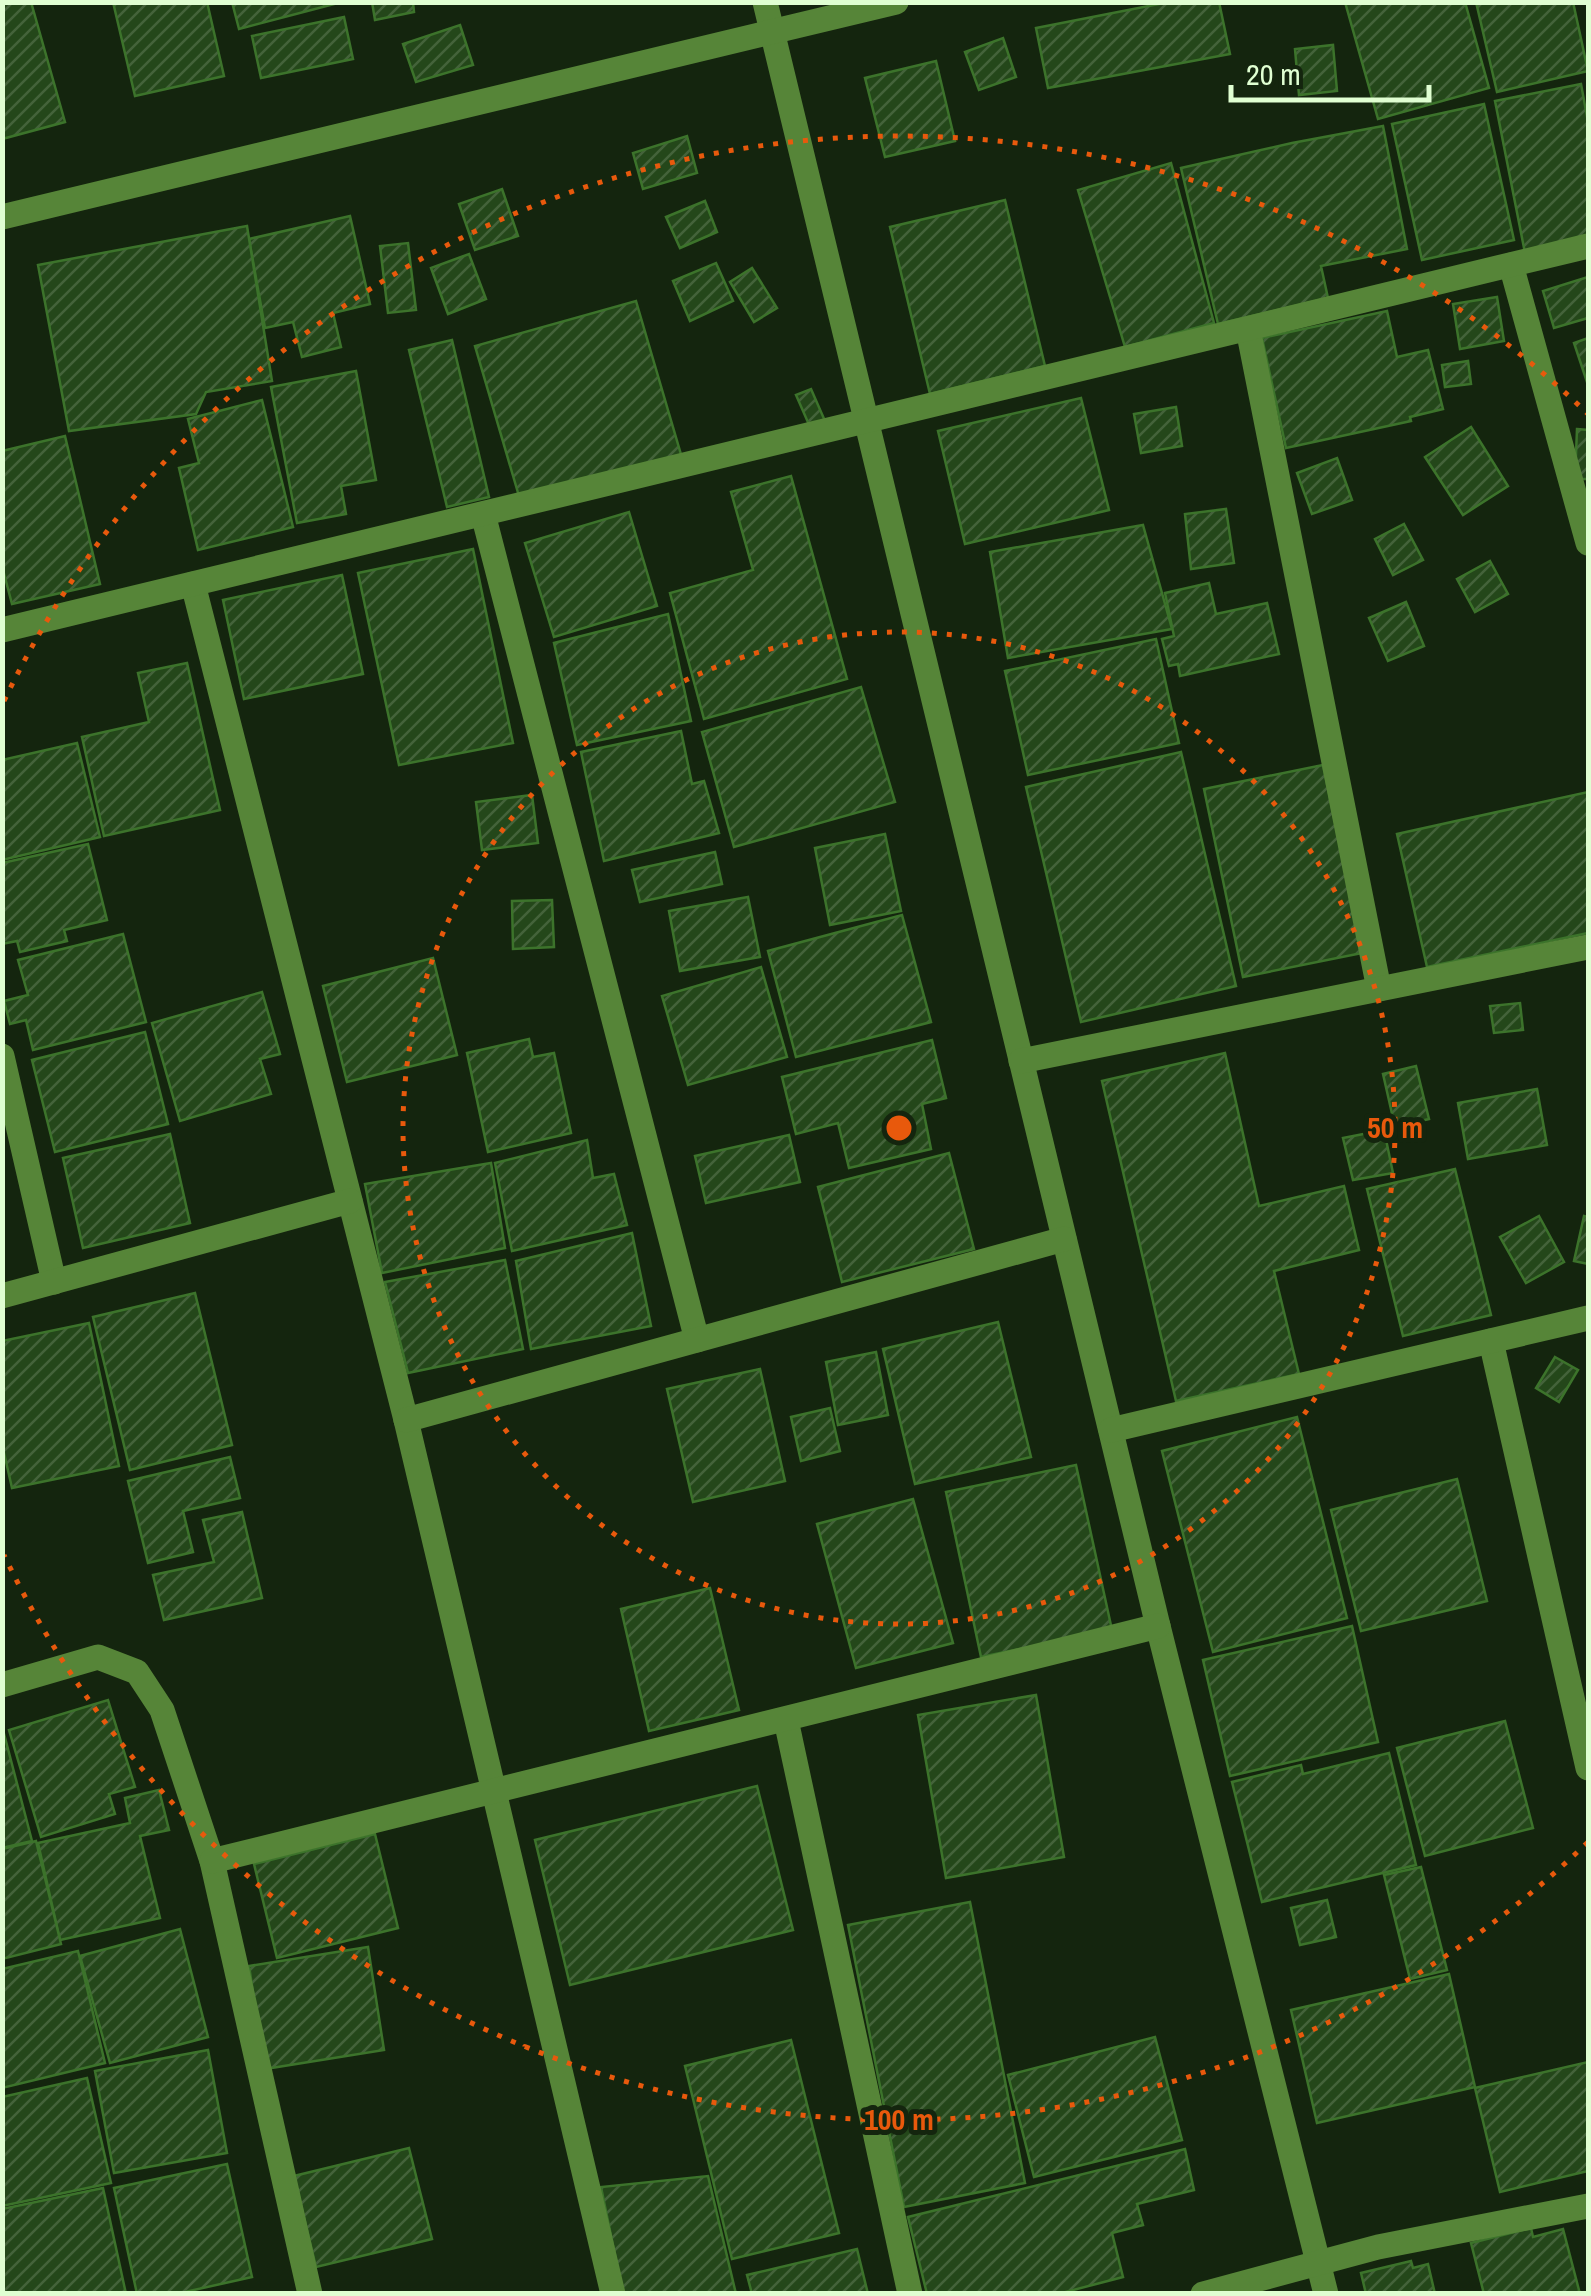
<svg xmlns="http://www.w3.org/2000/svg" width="1591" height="2296" font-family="'Archivo Narrow',sans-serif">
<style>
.building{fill:url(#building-hatch);stroke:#3c732b;stroke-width:2.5}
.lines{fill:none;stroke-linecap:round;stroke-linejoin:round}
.minor{stroke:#568538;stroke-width:25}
.ring{fill:none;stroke:#e8590c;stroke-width:5;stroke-dasharray:5 10}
.centre{fill:#e8590c;stroke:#14250e;stroke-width:5}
.ring-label{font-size:30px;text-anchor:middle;font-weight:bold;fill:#e8590c;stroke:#14250e;stroke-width:10;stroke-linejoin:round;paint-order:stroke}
</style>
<defs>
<pattern id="building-hatch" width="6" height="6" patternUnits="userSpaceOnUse" patternTransform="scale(2.5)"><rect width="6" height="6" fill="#24471a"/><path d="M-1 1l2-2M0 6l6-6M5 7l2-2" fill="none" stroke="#44633a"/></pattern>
</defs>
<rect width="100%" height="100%" fill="#14250e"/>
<!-- building -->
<g class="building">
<polygon points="2,2 31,2 65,122 2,139"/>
<polygon points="113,2 207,2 224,76 135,96"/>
<polygon points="232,2 338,2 338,3 239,29"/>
<polygon points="372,2 413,2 414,12 375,20"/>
<polygon points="1169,2 1219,2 1230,54 1048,88 1036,28"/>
<polygon points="1345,2 1465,2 1489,88 1378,119"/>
<polygon points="1476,2 1573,2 1588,71 1497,92"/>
<polygon points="344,17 353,59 261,78 252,36"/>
<polygon points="460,25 473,65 416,82 403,44"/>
<polygon points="1003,38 1016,77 979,90 965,52"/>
<polygon points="1333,45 1337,91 1299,95 1295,49"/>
<polygon points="936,61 955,141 885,157 865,78"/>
<polygon points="1581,84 1588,122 1588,240 1525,253 1495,101"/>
<polygon points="1484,104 1514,240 1422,260 1392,124"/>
<polygon points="1383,126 1407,249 1321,266 1328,298 1218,324 1181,168 1292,143"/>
<polygon points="687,136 697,173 643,189 633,153"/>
<polygon points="1171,163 1214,323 1125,347 1078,190"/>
<polygon points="502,189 518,236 475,250 459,204"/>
<polygon points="1005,200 1045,366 930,394 890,227"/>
<polygon points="705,201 717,232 680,248 666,217"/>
<polygon points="350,216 370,304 333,313 341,347 302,357 293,322 265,328 249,239"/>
<polygon points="247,226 272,381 206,392 196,414 69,431 38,265"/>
<polygon points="408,243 416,310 388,313 380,246"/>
<polygon points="469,254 486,299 448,314 431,268"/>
<polygon points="716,263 733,301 690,321 673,281"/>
<polygon points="752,268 777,308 754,322 730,282"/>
<polygon points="1588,277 1588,318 1554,328 1543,291"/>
<polygon points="1497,297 1504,341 1460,349 1453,304"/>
<polygon points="636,301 682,458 521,503 475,346"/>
<polygon points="1387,311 1397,357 1428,350 1443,409 1410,417 1411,421 1286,448 1262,338"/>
<polygon points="1588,338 1588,385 1574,343"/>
<polygon points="452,340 489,497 447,507 409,350"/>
<polygon points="1468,361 1471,384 1445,387 1442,365"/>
<polygon points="356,371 376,480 341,486 346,514 297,523 271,387"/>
<polygon points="811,389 825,421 810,427 796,395"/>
<polygon points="1081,398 1109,510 965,544 938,431"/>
<polygon points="262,400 293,527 198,550 179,468 199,463 188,419"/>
<polygon points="1176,407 1182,446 1141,453 1134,414"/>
<polygon points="1471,427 1508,486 1463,515 1425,457"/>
<polygon points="1577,429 1588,430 1588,479 1575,479"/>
<polygon points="65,436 100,584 12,604 2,566 2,451"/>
<polygon points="1337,458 1352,500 1312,514 1297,473"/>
<polygon points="791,476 847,679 704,719 670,593 753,570 731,492"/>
<polygon points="1226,509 1234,563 1191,569 1185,514"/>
<polygon points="629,512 657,606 554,637 525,543"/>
<polygon points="1404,524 1423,560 1393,575 1375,539"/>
<polygon points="1143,525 1172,629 1008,658 990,552"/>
<polygon points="473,549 513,743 399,765 358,573"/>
<polygon points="1490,561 1508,594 1475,612 1457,579"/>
<polygon points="342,575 363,674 244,699 223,600"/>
<polygon points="1209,583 1216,614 1267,603 1279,654 1180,676 1178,664 1169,666 1162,639 1174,636 1165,593"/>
<polygon points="1406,602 1424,646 1388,661 1369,618"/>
<polygon points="668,614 691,721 577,745 554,643"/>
<polygon points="1156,639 1179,743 1028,775 1005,671"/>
<polygon points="187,663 220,810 104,836 82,737 149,722 138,673"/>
<polygon points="861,687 895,802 734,847 702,732"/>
<polygon points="681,731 692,784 704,781 719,833 604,861 581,752"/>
<polygon points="77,743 100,837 2,860 2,760"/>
<polygon points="1181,752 1236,986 1081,1022 1026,787"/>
<polygon points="1323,765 1362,953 1243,977 1204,789"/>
<polygon points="1588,792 1588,933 1427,967 1397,834"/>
<polygon points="532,795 538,843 482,850 476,802"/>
<polygon points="885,834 901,911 830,925 815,848"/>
<polygon points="88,844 107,920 64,930 67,941 20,952 17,941 2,944 2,863"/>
<polygon points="715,852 722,884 640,902 632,870"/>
<polygon points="748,897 760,957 680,971 669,911"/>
<polygon points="552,900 554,947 513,949 512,901"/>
<polygon points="902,915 931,1022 796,1057 768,951"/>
<polygon points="123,934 146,1022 33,1050 26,1020 10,1024 4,1001 28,995 18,960"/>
<polygon points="433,958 457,1055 347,1082 323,986"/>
<polygon points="761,967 787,1057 688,1085 662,996"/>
<polygon points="262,992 280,1054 260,1059 271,1094 180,1121 152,1023"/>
<polygon points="1520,1003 1523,1030 1494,1033 1490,1006"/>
<polygon points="145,1032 168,1124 55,1152 32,1060"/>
<polygon points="529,1039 533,1057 554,1053 571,1133 488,1152 467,1053"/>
<polygon points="932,1040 946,1098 922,1104 931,1149 849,1168 838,1123 796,1134 782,1077"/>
<polygon points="1225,1053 1259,1206 1344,1186 1359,1250 1274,1271 1299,1374 1176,1401 1102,1081"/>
<polygon points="1416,1066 1429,1119 1395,1127 1383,1074"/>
<polygon points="1537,1089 1547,1145 1468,1159 1458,1103"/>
<polygon points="1384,1130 1393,1173 1353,1180 1343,1138"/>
<polygon points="170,1134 190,1223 83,1248 63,1158"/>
<polygon points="789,1135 800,1182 706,1203 695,1156"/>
<polygon points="587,1140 593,1178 614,1174 627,1225 512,1251 495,1163"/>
<polygon points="949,1153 974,1249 842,1282 818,1187"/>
<polygon points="491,1163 505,1248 382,1273 365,1184"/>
<polygon points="1455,1169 1491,1315 1403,1336 1367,1189"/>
<polygon points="1539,1216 1564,1262 1526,1283 1500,1237"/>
<polygon points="1584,1216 1588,1217 1588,1264 1574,1261"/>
<polygon points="632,1233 651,1326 531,1349 516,1261"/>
<polygon points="505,1260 523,1349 408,1373 385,1282"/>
<polygon points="195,1293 232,1445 130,1470 93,1317"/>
<polygon points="998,1322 1031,1457 915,1484 883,1349"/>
<polygon points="89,1323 119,1466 12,1488 2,1444 2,1341"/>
<polygon points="876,1352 888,1415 838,1425 826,1362"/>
<polygon points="1555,1357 1578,1370 1559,1402 1536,1388"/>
<polygon points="760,1369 785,1481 693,1502 667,1389"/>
<polygon points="830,1408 840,1451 801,1461 791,1417"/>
<polygon points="1297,1417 1347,1618 1213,1652 1162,1451"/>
<polygon points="230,1457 240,1498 183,1511 193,1552 148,1563 128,1481"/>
<polygon points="1076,1465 1112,1630 981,1657 946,1492"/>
<polygon points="1457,1479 1487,1601 1361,1631 1331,1510"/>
<polygon points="913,1499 953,1643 856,1668 817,1524"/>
<polygon points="242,1512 262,1598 164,1620 153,1575 214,1562 203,1520"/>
<polygon points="710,1588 739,1710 649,1731 621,1609"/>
<polygon points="1352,1626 1378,1742 1230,1776 1203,1660"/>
<polygon points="1036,1695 1064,1857 946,1878 918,1715"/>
<polygon points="108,1700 135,1787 109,1794 115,1814 41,1837 9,1730"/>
<polygon points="1505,1721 1533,1828 1425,1856 1397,1748"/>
<polygon points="2,1726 32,1841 2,1848"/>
<polygon points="1389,1753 1416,1865 1262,1902 1232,1782 1301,1765 1303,1774"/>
<polygon points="757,1786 793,1930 570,1985 535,1840"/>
<polygon points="159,1790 169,1830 140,1836 160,1918 60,1940 38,1843 130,1823 125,1798"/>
<polygon points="375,1834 398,1928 277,1958 254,1864"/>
<polygon points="36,1841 61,1944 2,1959 2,1849"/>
<polygon points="1421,1867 1447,1970 1410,1979 1384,1875"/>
<polygon points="1327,1900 1336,1937 1300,1945 1291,1908"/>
<polygon points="970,1902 1025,2183 904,2207 848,1925"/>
<polygon points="180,1929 208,2037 110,2063 80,1956"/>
<polygon points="368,1947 384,2050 265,2069 249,1966"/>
<polygon points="78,1951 105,2063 2,2088 2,1969"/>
<polygon points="1449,1974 1475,2087 1317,2123 1291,2010"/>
<polygon points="1155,2037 1182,2140 1034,2177 1008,2075"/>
<polygon points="791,2040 839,2233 732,2259 685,2066"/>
<polygon points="208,2050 227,2153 114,2173 95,2071"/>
<polygon points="1588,2062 1588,2171 1500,2192 1475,2088"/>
<polygon points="87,2078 111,2183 2,2206 2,2097"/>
<polygon points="409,2148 432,2239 316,2267 294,2176"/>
<polygon points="1185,2149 1194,2190 1137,2204 1143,2225 1112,2233 1123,2277 1058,2294 927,2294 908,2217"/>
<polygon points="227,2164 252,2277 176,2294 137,2294 114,2188"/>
<polygon points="708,2176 736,2294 623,2294 601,2187"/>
<polygon points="103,2188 126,2294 2,2294 2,2209"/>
<polygon points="1531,2228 1533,2237 1563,2229 1580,2294 1484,2294 1471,2243"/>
<polygon points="857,2249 868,2294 752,2294 747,2275"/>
<polygon points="1411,2261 1413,2268 1428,2264 1435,2294 1366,2294 1361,2273"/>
</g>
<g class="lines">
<!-- minor -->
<g class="minor">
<polyline points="765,2 1158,1626 1326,2294"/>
<polyline points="2,217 896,2"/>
<polyline points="1511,265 1588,543"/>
<polyline points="1248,329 1379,989"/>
<polyline points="483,514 697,1340"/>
<polyline points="193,584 406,1420 613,2294"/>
<polyline points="2,630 1588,246"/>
<polyline points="2,1056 54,1282"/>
<polyline points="1021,1061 1588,947"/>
<polyline points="2,1296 350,1201"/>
<polyline points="1491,1341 1588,1768"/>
<polyline points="406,1420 1064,1239"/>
<polyline points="1111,1430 1588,1318"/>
<polyline points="2,1685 98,1657 137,1672 162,1710 212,1861 310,2294"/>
<polyline points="786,1720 910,2294"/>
<polyline points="212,1861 1158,1626"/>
<polyline points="1203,2294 1378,2247 1588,2206"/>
</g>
</g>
<!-- distance rings -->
<g class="ring">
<circle cx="899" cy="1128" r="496"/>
<path d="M1588 1842A992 992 0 0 1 4 1555M4 701A992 992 0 0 1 1588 414"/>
</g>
<circle cx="899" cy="1128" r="15" class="centre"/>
<g class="ring-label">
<text x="1395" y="1138">50 m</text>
<text x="899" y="2130">100 m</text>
</g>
<!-- border -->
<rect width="1591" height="2296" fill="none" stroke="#e0ffd2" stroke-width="10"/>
<!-- scale -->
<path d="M1231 85v15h198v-15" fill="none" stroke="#e0ffd2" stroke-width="5"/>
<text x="1246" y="85" font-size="30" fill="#e0ffd2" stroke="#14250e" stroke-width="8" paint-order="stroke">20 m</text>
</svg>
